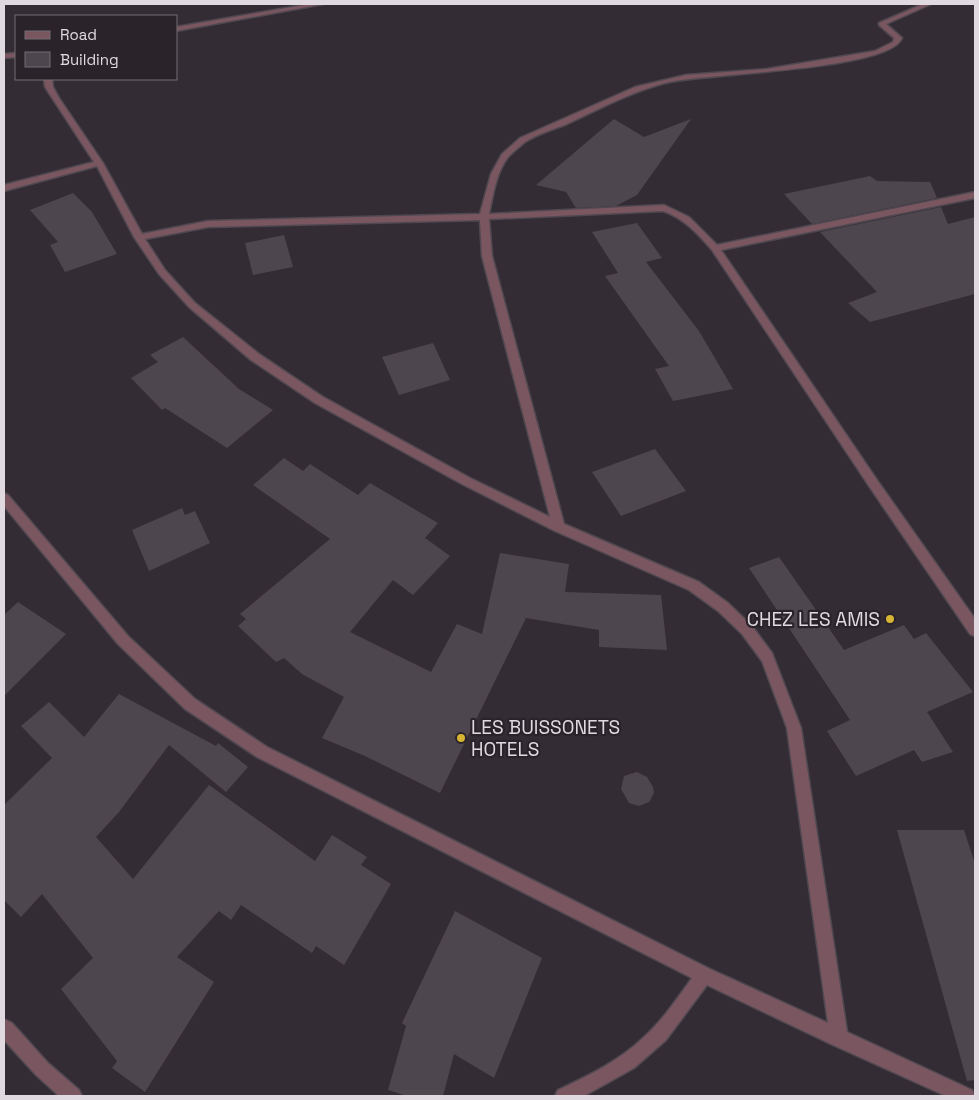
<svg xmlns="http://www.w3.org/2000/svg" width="979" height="1100" font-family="'Space Grotesk',sans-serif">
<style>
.building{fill:#4e464e}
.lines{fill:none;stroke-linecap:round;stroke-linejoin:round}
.minor-casing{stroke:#504850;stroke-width:3}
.minor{fill:#7a5760;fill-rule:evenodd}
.poi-dot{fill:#d8b434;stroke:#2a232a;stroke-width:2}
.labels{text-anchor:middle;stroke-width:4.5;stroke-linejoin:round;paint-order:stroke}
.poi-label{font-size:19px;fill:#e0dae0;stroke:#2a232a;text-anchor:end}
</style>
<rect width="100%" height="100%" fill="#342c34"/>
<!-- building -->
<g class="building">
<polygon points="614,119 644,137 691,119 637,195 616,206 576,208 566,192 536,185"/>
<polygon points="870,176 877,181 930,182 937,198 812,224 784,194"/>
<polygon points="73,193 92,212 117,254 65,272 50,245 58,242 30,210"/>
<polygon points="941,207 948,224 975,217 975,294 870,322 848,303 877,292 820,232"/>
<polygon points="637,223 662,258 646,262 699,331 733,389 673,401 655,369 669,366 605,276 618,273 592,232"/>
<polygon points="284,235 293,267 253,275 245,243"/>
<polygon points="183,337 239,389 273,410 227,448 165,408 162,410 131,378 158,362 150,355"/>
<polygon points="433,343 450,380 399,395 382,357"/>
<polygon points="655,449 686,491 621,516 592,472"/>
<polygon points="284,458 303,471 310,464 358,495 370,483 438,523 425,538 450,556 413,595 393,580 350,632 431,672 457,624 482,634 500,553 569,564 565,592 661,595 667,650 599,647 599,630 526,618 440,793 365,756 322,738 344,697 302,674 284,658 276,662 238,626 246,619 240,614 330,539 253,485"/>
<polygon points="182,508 185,515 195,511 210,543 149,571 132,530"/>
<polygon points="779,557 844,650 904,625 914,639 926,633 973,692 927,712 953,752 922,762 914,750 856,776 827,731 850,720 749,568"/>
<polygon points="18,602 66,634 4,696 4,615"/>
<polygon points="119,694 216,746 218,743 248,767 226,792 169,745 119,812 96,837 133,879 209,785 315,861 332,835 367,857 361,865 391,884 344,965 316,946 312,953 241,905 231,920 219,911 177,957 214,982 145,1092 112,1068 117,1061 61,989 93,958 42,894 21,917 4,900 4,805 52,758 21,726 49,702 84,737"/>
<polygon points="637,772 647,777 653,787 654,793 649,802 639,806 629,803 621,789 624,776"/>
<polygon points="897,830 964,830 975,864 975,1080 967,1081"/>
<polygon points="455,911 542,958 494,1078 454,1054 443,1096 407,1096 388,1090 406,1026 402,1023"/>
</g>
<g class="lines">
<!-- minor casing -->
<g class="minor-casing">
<g id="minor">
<polygon points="310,4 323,4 176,31 176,27"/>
<path d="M923,4h8l-45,20 16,14c-13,33 -199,35 -237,45 -34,9 -66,26 -98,41 -13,5 -30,10 -42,18 -5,4 -12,10 -17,15 -12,16 -15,38 -19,57l175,-9 25,12 28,28 258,-53v6l-254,52 156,230 98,139v17l-5,-2 -101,-148 -157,-236c-14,-16 -28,-32 -49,-39l-174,8 3,37 72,268 135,58 29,21 24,23 20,27 29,75 46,304 125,58 3,6h-29l-113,-51 -126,-60 -41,55 -32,28 -50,28h-29l3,-6c30,-14 61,-29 85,-52 19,-17 34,-39 49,-60l-435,-221 -72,-48 -67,-65 -114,-138v-13l4,2 120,141 67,63 72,48 443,222 118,54 -41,-295 -25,-67 -20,-27 -24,-23 -29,-21 -134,-59 -93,-47 -147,-81 -64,-43 -62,-53 -30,-33 -25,-37 -37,-71 -93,25v-6l90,-23 -49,-75 -1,-8h8l1,8 6,11 44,65 39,71 66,-13 272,-7 11,-40 11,-20 18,-16 115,-51 51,-12 81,-6 108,-18 18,-9 1,-4 -15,-13v-2zM480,220l2,36 68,261 -80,-39 -147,-81 -64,-43 -64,-51 -30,-33 -20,-31 63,-12z"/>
<polygon points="16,53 16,57 4,58 4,54"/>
<polygon points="6,1020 12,1023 48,1063 79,1090 82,1096 59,1096 36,1075 4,1040 4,1021"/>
</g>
</g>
<!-- minor -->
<use href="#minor" class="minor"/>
</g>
<!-- markers -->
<g class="poi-dot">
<circle cx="890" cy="619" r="5"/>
<circle cx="461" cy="738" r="5"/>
</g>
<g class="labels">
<!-- poi labels -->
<g class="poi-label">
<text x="880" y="626">CHEZ LES AMIS</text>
<text x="471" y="734" text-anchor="start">LES BUISSONETS<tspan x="471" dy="22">HOTELS</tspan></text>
</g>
</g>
<!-- border -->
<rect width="979" height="1100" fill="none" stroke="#e0dae0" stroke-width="10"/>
<!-- legend -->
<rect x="15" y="15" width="162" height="65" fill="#2a232a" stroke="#736c73"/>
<rect x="25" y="31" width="25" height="8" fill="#7a5760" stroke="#736c73"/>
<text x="60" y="40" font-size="15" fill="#e0dae0">Road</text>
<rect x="25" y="52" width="25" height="15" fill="#4e464e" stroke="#736c73"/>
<text x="60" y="65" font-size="15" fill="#e0dae0">Building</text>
</svg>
